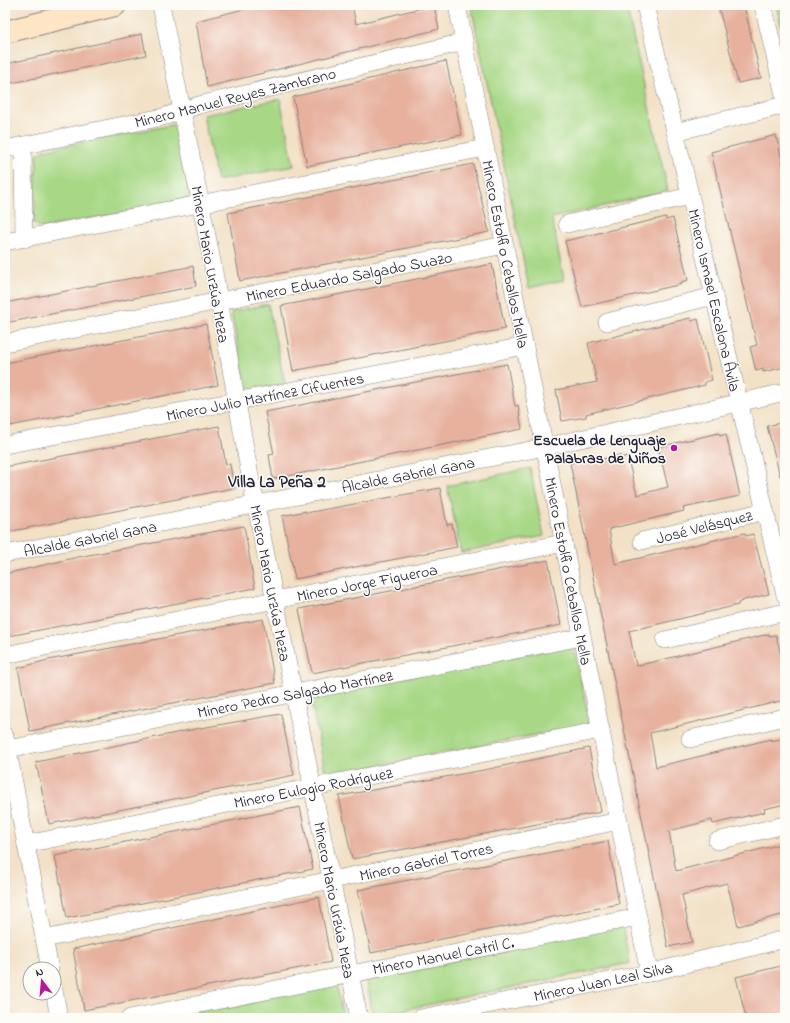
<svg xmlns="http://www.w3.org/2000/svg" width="790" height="1023" font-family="'Indie Flower',sans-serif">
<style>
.green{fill:#a8d886;stroke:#657d60}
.building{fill:#e7b19e}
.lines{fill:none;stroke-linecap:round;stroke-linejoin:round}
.street-casing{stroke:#8a8280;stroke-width:18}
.secondary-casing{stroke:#8a8280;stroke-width:24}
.street{stroke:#fff;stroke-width:17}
.secondary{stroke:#fde5c5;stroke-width:22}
.poi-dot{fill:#b5179e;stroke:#fdfcf7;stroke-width:1.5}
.labels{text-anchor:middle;stroke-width:3;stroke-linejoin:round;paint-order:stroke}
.street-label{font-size:16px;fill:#22223b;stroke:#fdfcf7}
.poi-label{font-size:16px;font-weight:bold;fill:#22223b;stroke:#fdfcf7;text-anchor:end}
.neighbourhood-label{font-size:17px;font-weight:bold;fill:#22223b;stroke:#fdfcf7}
</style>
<rect width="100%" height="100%" fill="#fdfcf7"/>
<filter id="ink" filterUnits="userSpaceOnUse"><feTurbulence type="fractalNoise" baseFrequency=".025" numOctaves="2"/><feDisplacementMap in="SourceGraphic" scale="8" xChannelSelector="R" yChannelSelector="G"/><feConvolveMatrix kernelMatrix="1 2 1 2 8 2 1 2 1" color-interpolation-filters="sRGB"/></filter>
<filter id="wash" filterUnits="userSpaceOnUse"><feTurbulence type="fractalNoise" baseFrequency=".012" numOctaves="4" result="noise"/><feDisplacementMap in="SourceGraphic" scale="16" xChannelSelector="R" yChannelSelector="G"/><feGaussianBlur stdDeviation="0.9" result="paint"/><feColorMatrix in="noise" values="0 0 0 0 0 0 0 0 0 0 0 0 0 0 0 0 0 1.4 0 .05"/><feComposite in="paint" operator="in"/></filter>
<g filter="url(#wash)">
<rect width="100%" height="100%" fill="#f2e1c6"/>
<!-- green -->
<g class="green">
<polygon points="471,5 626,5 668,191 552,218 564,280 529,288"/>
<polygon points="776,5 785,5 785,42"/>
<polygon points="280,99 294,166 217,181 203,115"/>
<polygon points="172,125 179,129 190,196 184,201 41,228 34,223 37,155 44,150"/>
<polygon points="268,304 285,384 247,392 231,312"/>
<polygon points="530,468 544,536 461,553 447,486"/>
<polygon points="573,645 590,724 326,776 310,696"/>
<polygon points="622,924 630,963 373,1016 366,976"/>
<polygon points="336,981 343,1018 153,1018"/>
</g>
<g id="blocks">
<!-- building -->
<g class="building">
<polygon points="260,5 352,5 356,24 434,5 439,29 207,87 196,21"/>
<polygon points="718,5 744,5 761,78 738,83"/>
<polygon points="142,34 146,55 7,84 5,64"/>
<polygon points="446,61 462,135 307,166 293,97"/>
<polygon points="776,135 785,174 785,367 763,372 763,369 756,371 750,347 757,345 711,152"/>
<polygon points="473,164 489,232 240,281 228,213"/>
<polygon points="666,217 666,220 673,218 688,280 681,282 682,284 582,307 565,241"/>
<polygon points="492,264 505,329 293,371 281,306"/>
<polygon points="193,266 196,286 5,323 5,303"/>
<polygon points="690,318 691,321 698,319 712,380 705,382 705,385 586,414 586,417 562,421 556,390 597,382 588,343"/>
<polygon points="206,324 218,385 5,427 5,363"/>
<polygon points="507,364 515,406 518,405 522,429 273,479 269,455 274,454 265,412"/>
<polygon points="785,422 785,475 780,476 767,426"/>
<polygon points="219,426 226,465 230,464 234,488 7,532 5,520 5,467"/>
<polygon points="719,433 720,436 726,434 740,496 683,508 684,511 609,529 615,564 723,538 745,533 746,536 753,534 769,594 744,600 738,603 738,605 629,631 636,666 769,634 769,636 776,635 785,672 785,700 650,733 656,767 771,739 772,741 785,738 785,804 764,809 765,812 747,816 713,824 712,820 669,831 676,871 785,843 785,914 738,926 727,883 682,895 692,942 668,947 570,463 594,458 595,461 620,455 621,458 627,456 637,495 668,487 658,447"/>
<polygon points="440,488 447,525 452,524 457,547 295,579 282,516 306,511 306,513"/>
<polygon points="244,526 255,588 9,636 5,615 5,574 78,557"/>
<polygon points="548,560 561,625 312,673 299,609"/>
<polygon points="263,619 275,683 30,731 18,668 48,660"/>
<polygon points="281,714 294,775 49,824 36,762 195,729"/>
<polygon points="589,748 601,812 352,859 339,796 484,770"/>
<polygon points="300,807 313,869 67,918 55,856"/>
<polygon points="608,841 619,904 371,953 358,890"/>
<polygon points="319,897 331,962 84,1010 73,949"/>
<polygon points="785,965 785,1018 746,1018 736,977"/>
</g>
</g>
</g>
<g filter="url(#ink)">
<use href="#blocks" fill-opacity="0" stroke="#8a8280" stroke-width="1"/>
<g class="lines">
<!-- street casing -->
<g class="street-casing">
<g id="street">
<polyline points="161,5 212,261 250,476 359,1018"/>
<polyline points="457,5 649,973"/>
<polyline points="645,5 785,595"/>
<polyline points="763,5 785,99"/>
<polyline points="675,132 785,105"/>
<polyline points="23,145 24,239"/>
<polyline points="5,149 163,117 199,105 464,42"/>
<polyline points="567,224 690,196"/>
<polyline points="5,242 485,148"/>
<polyline points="607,322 714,296"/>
<polyline points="5,343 505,245"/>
<polyline points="5,445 525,346"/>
<polyline points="642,541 765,511"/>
<polyline points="5,554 545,447 785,392"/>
<polyline points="665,640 785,612"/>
<polyline points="5,655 275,600 564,543"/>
<polyline points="5,736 50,969"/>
<polyline points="690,739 785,717"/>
<polyline points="8,749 582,637"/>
<polyline points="717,841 785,825"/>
<polyline points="26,844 601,730"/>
<polyline points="44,939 619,821"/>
<polyline points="54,990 59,1018"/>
<polyline points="130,1018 638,917"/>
<polyline points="421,1018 649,973 785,939"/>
</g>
</g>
<!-- secondary casing -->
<g class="secondary-casing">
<polyline id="secondary" points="5,32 115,5"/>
</g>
<!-- street -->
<use href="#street" class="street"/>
<!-- secondary -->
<use href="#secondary" class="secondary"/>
</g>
</g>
<!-- markers -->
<circle class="poi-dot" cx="674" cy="448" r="4"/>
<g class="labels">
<!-- street labels -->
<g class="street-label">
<text transform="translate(235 97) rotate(-14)" y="6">Minero Manuel Reyes Zambrano</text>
<text transform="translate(506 254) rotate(79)" y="6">Minero Estolfio Ceballos Mella</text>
<text transform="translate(211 264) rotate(80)" y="6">Minero Mario Urzúa Meza</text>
<text transform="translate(349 276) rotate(-11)" y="6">Minero Eduardo Salgado Suazo</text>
<text transform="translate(715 300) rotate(77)" y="6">Minero Ismael Escalona Ávila</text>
<text transform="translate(265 396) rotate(-11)" y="6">Minero Julio Martínez Cifuentes</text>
<text transform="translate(408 474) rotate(-11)" y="6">Alcalde Gabriel Gana</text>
<text transform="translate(704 526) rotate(-14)" y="6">José Velásquez</text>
<text transform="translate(90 538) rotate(-11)" y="6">Alcalde Gabriel Gana</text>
<text transform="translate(569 571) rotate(79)" y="6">Minero Estolfio Ceballos Mella</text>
<text transform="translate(367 582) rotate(-11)" y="6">Minero Jorge Figueroa</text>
<text transform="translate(271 583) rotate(79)" y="6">Minero Mario Urzúa Meza</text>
<text transform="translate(295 693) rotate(-11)" y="6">Minero Pedro Salgado Martínez</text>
<text transform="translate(313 787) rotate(-11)" y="6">Minero Eulogio Rodríguez</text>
<text transform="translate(426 861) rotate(-12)" y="6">Minero Gabriel Torres</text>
<text transform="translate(335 900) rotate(79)" y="6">Minero Mario Urzúa Meza</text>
<text transform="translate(443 955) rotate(-11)" y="6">Minero Manuel Catril C.</text>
<text transform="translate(603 981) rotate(-12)" y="6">Minero Juan Leal Silva</text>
</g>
<!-- poi labels -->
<g class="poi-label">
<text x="666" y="445">Escuela de Lenguaje<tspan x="666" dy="18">Palabras de Niños</tspan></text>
</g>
<!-- neighbourhood labels -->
<g class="neighbourhood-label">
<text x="277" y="487">Villa La Peña 2</text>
</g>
</g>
<!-- margin -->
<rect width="790" height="1023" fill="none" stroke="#fdfcf7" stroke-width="20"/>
<!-- north arrow -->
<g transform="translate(42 981) rotate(344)"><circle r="19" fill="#fdfcf7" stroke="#a5a5ac"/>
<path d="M0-3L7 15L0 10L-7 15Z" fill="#b5179e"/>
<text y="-6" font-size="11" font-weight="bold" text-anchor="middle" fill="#22223b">N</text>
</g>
</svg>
